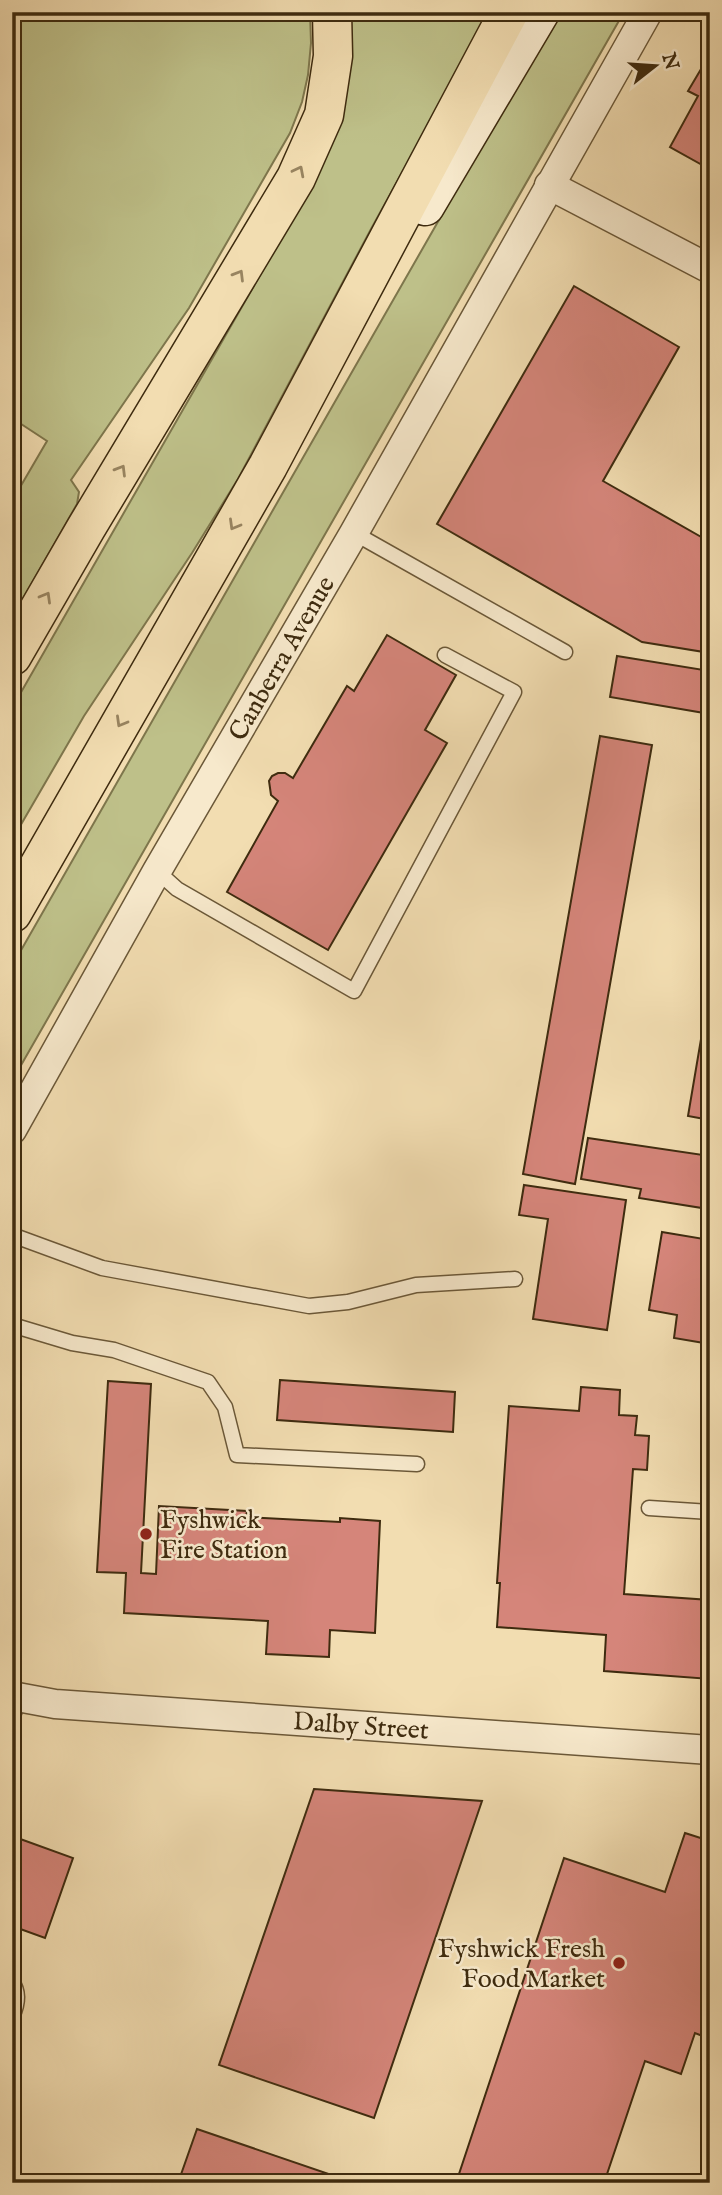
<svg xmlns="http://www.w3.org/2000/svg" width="722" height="2195" font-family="'IM FELL English',serif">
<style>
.green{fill:#bec089;stroke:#7e764c;stroke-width:2}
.building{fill:#d5857a;stroke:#3e2b0f;stroke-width:2}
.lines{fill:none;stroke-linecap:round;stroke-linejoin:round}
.service-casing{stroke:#6b5838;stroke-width:17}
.minor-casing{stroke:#6b5838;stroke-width:31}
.secondary-casing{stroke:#3e2b0f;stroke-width:41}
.trunk-casing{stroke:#3e2b0f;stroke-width:41}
.service{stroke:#f7e9cc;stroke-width:14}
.minor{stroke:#f7e9cc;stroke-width:28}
.secondary{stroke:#f7e9cc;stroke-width:38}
.trunk{stroke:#f2ddb1;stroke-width:38}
.oneway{stroke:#988460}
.poi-dot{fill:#8f2418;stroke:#f7e9cc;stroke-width:2.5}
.labels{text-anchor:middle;stroke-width:5;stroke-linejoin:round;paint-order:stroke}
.street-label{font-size:26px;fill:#3e2b0f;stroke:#f7e9cc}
.poi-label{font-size:26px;fill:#3e2b0f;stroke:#f7e9cc;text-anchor:start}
</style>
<rect width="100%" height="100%" fill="#f2ddb1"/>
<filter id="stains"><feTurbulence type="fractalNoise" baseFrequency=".00286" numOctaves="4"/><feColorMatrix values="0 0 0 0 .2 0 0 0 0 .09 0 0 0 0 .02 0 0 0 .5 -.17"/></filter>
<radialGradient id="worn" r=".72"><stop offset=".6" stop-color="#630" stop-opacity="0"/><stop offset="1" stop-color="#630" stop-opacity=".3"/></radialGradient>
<!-- green -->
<g class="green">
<polygon points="12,12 310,12 311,43 308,75 302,102 290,133 189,308 71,480 79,492 77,504 12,618 12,501 47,441 12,418"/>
<polygon points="349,12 489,12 438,108 371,229 238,479 192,553 84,716 12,840 12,708 314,181 345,100 350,70"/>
<polygon points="558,12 624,12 12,1081 12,966"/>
</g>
<!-- building -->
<g class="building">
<polygon points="710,54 710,158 704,166 670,147 698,96 688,91"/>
<polygon points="574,286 679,347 603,481 710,542 710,618 704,652 642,642 437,524"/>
<polygon points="387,635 456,675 425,730 447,743 328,950 227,892 278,801 271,795 269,781 272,776 278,773 285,773 293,778 347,686 354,691"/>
<polygon points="617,656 710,671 710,714 610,697"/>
<polygon points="600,736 652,745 575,1184 523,1174"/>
<polygon points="706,757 710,758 710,791 701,789"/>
<polygon points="710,986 710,1120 688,1116"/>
<polygon points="588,1138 710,1156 702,1208 639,1198 641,1189 581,1179"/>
<polygon points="524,1185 626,1200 607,1330 533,1319 548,1219 519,1215"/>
<polygon points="662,1232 710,1240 710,1344 674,1338 677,1315 649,1310"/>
<polygon points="280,1380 455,1392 453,1432 277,1420"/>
<polygon points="108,1381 151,1384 141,1573 156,1574 159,1506 247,1511 246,1517 340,1522 340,1518 380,1521 375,1633 330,1630 329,1657 266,1654 268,1621 124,1613 126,1573 97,1572"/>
<polygon points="581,1387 620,1390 619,1415 637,1416 635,1435 649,1436 647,1470 633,1469 624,1594 710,1600 710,1679 604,1671 606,1635 497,1627 500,1583 497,1583 509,1406 579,1411"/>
<polygon points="314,1789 482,1801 374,2118 219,2065"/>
<polygon points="685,1833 710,1841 710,2039 695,2033 681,2074 645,2061 604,2183 456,2183 564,1858 665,1892"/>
<polygon points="12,1836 73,1858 45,1938 12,1926"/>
<polygon points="197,2129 352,2182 352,2183 178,2183"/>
</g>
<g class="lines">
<!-- service casing -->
<g class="service-casing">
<g id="service">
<polyline points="354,533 565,652"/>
<polyline points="157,871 177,889 354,991 514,692 445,655"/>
<polyline points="12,1235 102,1268 309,1306 348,1302 416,1285 515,1279"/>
<polyline points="12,1325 72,1343 114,1350 208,1382 225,1407 237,1455 417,1464"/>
<polyline points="649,1508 710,1512"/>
<polyline points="12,1718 20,1697"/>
<path d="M12,1982c8,11 5,24 0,35"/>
</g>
</g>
<!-- minor casing -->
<g class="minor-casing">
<g id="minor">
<polyline points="549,185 710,269"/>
<polyline points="12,1130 157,871 354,533 648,12"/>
<polyline points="12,1696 55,1704 710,1750"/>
</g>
</g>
<!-- secondary casing -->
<g class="secondary-casing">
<polyline id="secondary" points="425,206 540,12"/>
</g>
<!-- trunk casing -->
<g class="trunk-casing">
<g id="trunk">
<polyline points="12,656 86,528 296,178 324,115 333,56 332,12"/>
<polyline points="12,913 268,466 509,12"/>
</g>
</g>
<!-- service -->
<use href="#service" class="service"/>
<!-- minor -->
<use href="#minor" class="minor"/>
<!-- secondary -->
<use href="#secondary" class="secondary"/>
<!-- trunk -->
<use href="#trunk" class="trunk"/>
</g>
<!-- one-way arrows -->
<defs><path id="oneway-chevron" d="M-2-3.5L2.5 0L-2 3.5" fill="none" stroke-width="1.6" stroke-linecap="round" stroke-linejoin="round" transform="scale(1.75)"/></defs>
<g class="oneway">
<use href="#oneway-chevron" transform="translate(299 171) rotate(-63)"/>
<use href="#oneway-chevron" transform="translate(239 275) rotate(-59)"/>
<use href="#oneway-chevron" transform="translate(121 470) rotate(-59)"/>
<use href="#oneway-chevron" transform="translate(234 525) rotate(120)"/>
<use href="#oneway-chevron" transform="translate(46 597) rotate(-60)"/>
<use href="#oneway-chevron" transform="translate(121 722) rotate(120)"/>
</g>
<!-- markers -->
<g class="poi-dot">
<circle cx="146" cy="1534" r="7"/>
<circle cx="619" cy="1963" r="7"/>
</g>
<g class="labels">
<!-- street labels -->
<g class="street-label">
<text transform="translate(281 658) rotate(-60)" y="9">Canberra Avenue</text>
<text transform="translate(361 1725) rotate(4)" y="9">Dalby Street</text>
</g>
<!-- poi labels -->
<g class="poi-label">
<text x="160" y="1528">Fyshwick<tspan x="160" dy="30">Fire Station</tspan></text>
<text x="605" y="1957" text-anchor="end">Fyshwick Fresh<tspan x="605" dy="30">Food Market</tspan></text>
</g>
</g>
<!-- margin -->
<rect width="722" height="2195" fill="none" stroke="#f2ddb1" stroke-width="42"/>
<rect x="14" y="14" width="694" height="2167" fill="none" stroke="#3e2b0f" stroke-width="3.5"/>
<rect x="21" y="21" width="680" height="2153" fill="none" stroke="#3e2b0f" stroke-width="2"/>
<!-- north arrow -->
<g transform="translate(655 66) rotate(73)" stroke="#f7e9cc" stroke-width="5" paint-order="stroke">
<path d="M0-5L12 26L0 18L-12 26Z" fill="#3e2b0f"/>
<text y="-10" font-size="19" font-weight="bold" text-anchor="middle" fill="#3e2b0f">N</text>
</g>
<rect width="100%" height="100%" filter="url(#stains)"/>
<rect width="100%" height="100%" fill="url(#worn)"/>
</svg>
